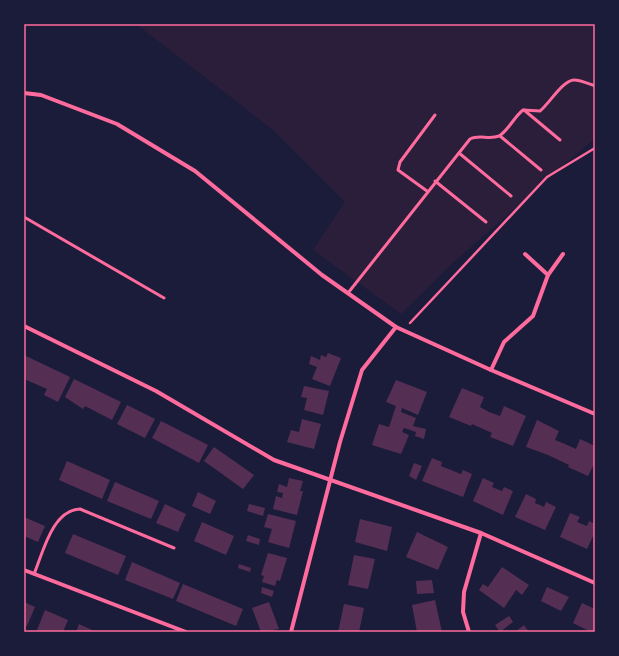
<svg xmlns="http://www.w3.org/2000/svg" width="619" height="656" font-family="'Crimson Pro',serif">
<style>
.green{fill:#2a1e3b}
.building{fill:#542f53}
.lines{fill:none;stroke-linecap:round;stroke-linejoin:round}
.path{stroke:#ff6b9d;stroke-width:2.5}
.service{stroke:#ff6b9d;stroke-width:3}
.minor{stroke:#ff6b9d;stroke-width:4}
.neatline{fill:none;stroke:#ff6b9d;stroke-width:1.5}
</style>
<rect width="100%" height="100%" fill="#1b1b3a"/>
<!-- green -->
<polygon class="green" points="136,24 595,24 595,138 455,261 401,314 313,250 345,202 273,130"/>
<!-- building -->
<g class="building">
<polygon points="328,353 341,358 330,386 312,379 317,367 309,364 311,356 320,360 321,355 326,357"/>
<polygon points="24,355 70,377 58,402 44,395 47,389 24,379"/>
<polygon points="74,379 121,402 112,420 85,406 83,409 65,397"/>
<polygon points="396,380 427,392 418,415 402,408 401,412 416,418 413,426 426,429 424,439 415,436 416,432 404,428 402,432 409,435 401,454 372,445 379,424 389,427 396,406 386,402"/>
<polygon points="304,386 329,391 323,415 304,410 307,398 301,397"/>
<polygon points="462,388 484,397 480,407 489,412 500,416 504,406 526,416 513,446 490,437 492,433 481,428 472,424 471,426 449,417"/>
<polygon points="127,405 155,419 145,438 117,424"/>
<polygon points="302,419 321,424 314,449 287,442 291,430 299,432"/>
<polygon points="537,420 559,431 555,440 565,444 576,449 580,439 595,446 595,462 588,476 568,467 569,465 548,455 526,447"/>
<polygon points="161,421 208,445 199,463 152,438"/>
<polygon points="214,447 254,475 243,489 204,461"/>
<polygon points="432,458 442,462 441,466 461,474 463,470 472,474 463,497 422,481"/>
<polygon points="67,461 110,480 102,499 59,480"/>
<polygon points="414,463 422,466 416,480 409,476"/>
<polygon points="289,478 303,481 300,491 303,491 297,515 273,509 276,496 282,498 283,493 277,492 279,484 287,487"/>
<polygon points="483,478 494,483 492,487 502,491 504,487 513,491 503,515 473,501"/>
<polygon points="115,482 159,501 151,519 107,501"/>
<polygon points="198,492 216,501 210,514 192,506"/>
<polygon points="526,494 536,499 535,503 540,505 544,507 546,502 556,507 545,530 515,517"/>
<polygon points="165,504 186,514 178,532 156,523"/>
<polygon points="249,504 265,508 263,516 247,511"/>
<polygon points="570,513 580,517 577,522 587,526 589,521 595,524 595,532 587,549 560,537"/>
<polygon points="268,514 296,521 289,548 268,542 272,529 264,527"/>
<polygon points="24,517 45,526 38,542 24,536"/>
<polygon points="360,519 392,527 387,551 355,542"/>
<polygon points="202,522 234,536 226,555 194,541"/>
<polygon points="417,532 448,547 438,570 406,557"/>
<polygon points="73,534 126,556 118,575 65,553"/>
<polygon points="248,535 260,539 259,545 246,541"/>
<polygon points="268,553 287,558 280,581 277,580 275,586 262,582 264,576 261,575"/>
<polygon points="354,555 375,559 368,589 348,585"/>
<polygon points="132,562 180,583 173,599 125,580"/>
<polygon points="239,564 251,568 250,572 238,568"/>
<polygon points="502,567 529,585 522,595 516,590 504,608 479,590 483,584 488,587"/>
<polygon points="432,580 434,593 417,594 416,581"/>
<polygon points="183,584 243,609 236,626 176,601"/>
<polygon points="262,587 274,591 272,597 261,593"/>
<polygon points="547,587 569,597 561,611 541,601"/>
<polygon points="435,600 442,632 417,632 412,605"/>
<polygon points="24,602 35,607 27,626 24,625"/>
<polygon points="269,602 279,629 261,632 252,608"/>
<polygon points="582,603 595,609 595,632 591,632 573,623"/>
<polygon points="344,604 364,608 359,632 338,632"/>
<polygon points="45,610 68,620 63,632 42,632 37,630"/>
<polygon points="509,616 513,622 500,632 495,625"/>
<polygon points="79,624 90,629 96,632 76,632"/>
<polygon points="524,625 529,632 515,632"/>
</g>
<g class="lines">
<!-- path -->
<polyline class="path" points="410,323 547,177 595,148"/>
<!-- service -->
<g class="service">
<polyline points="524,110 560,140"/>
<polyline points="500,136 541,170"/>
<polyline points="459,153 511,196"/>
<polyline points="435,181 486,222"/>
<polyline points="427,191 398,170 400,162 435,115"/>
<polyline points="24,217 164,298"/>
<path d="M348,293l122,-154c9,-5 19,1 29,-3 9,-5 15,-19 24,-26l17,1c9,-7 23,-31 34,-31 7,0 15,4 21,6"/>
<path d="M34,574c9,-21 18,-64 46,-65l94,39"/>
</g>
<!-- minor -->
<g class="minor">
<polyline points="24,93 41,95 117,124 195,171 322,275 396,327 491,370 595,414"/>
<polyline points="525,254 548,275"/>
<polyline points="24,326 156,391 274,460 481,533 595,583"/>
<polyline points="491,370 504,342 533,316 548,275 563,254"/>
<polyline points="24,570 186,632"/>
<polyline points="291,632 340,442 362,370 396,327"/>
<polyline points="469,632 463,612 464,592 481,533"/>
</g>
</g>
<!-- border -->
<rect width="619" height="656" fill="none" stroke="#1b1b3a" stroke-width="50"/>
<rect x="25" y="25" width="569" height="606" class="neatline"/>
</svg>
